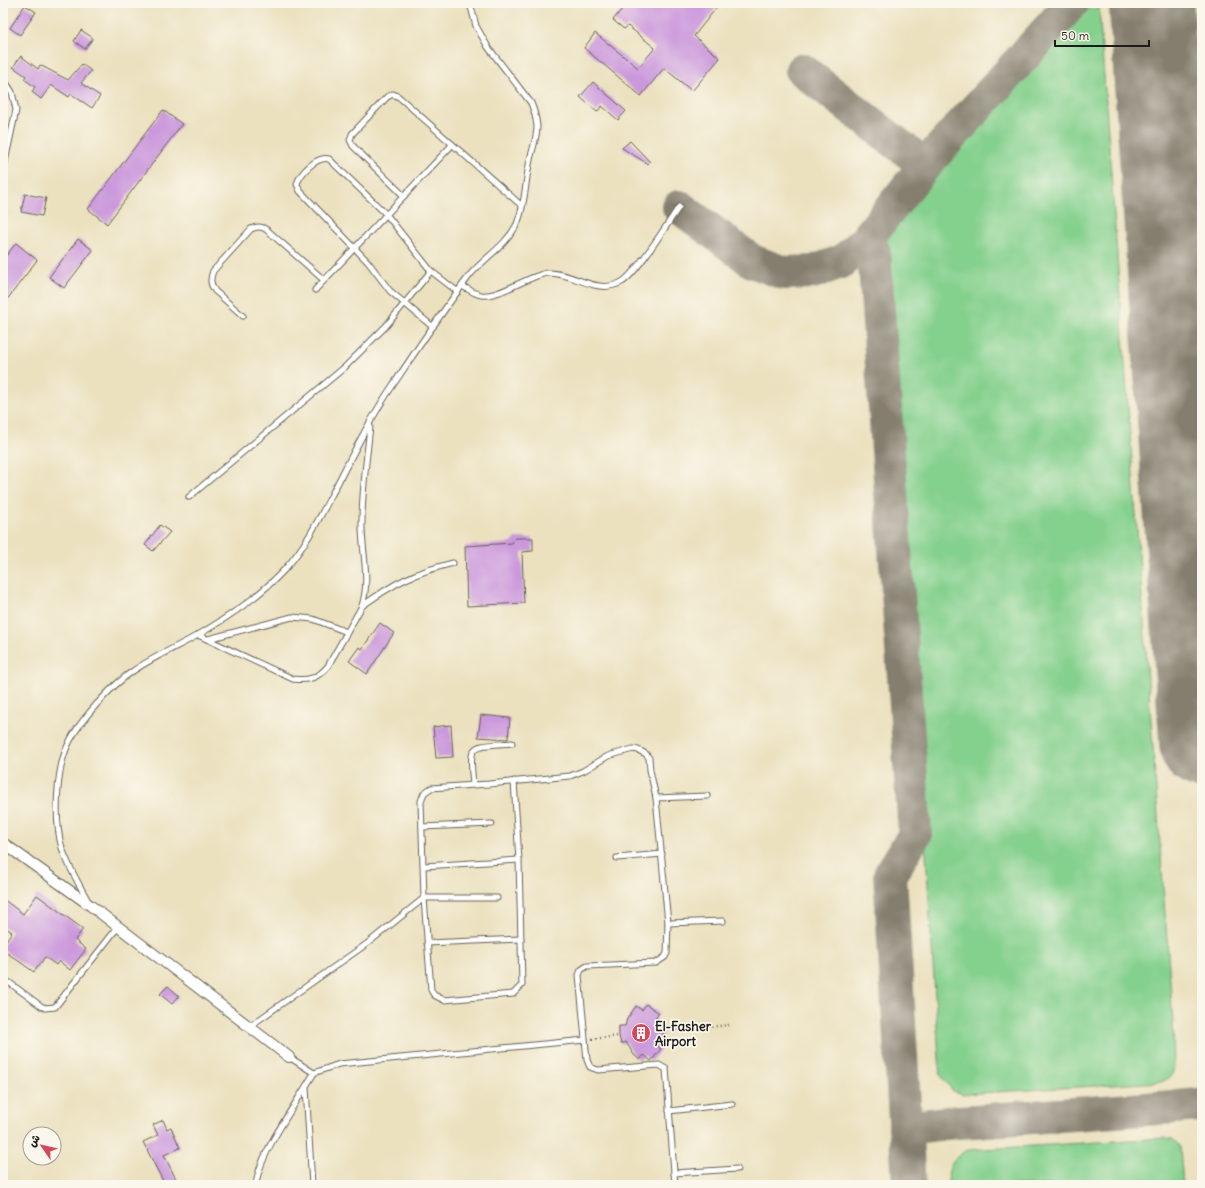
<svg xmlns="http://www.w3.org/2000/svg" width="1205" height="1188" font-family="Delius,'Playpen Sans Arabic',sans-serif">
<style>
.green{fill:#84d08d;stroke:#507654}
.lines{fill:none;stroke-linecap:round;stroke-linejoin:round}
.taxiway{stroke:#847e6e;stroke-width:34}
.runway{stroke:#847e6e;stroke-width:85}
.building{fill:#cb98dc}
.service-casing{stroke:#646155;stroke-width:7}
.minor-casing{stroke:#646155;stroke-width:12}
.path{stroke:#646155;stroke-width:2.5;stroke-dasharray:1 3;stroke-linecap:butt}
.service{stroke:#fff;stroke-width:5}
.minor{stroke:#fff;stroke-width:10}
.labels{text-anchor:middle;stroke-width:3.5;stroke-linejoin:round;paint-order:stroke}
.poi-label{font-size:13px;font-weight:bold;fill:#1c1c1c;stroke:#fbf7ec;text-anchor:start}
</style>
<rect width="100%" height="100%" fill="#fbf7ec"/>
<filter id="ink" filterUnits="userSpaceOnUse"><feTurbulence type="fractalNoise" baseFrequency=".025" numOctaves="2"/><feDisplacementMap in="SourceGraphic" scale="8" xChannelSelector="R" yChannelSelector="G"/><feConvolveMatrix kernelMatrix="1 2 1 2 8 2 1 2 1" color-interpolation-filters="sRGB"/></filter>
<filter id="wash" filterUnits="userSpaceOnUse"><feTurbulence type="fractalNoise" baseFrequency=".012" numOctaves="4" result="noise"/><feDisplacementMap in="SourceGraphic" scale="16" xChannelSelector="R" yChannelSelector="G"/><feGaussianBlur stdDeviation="0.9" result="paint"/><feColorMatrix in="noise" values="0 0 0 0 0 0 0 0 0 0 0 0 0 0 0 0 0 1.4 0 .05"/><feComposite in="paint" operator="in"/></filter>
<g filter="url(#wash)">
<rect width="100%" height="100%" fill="#ebe1bf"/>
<!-- green -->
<g class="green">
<path d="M1099,8l74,1014 1,45c-1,9 -5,12 -13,15l-198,12 -10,-3 -13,-17 -15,-235 -3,-2 -12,-153 -15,-257 -9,-111 2,-68 -2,-11 2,-5 186,-214 13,-8z"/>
<path d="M1164,1138l9,1 7,8 3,38h-235c-1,-17 4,-28 20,-35z"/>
</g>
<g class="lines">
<!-- taxiway -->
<g class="taxiway">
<polyline points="802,70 925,165 864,242"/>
<polyline points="925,165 1072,3"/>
<polyline points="679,207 752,261 784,273 813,272 843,261 864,242 874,252 915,834 890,875 909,1185"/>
<polyline points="905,1128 946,1123 1202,1105"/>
</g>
<!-- runway -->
<polyline class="runway" points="1151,3 1202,746"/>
</g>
<g id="blocks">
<!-- building -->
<g class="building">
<polygon points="627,3 712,3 717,7 694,36 720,58 692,91 664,68 641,96 584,48 595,33 638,68 655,48 628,26 624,29 613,20"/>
<polygon points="25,5 36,12 20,35 10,28"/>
<polygon points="81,30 93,38 85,49 74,41"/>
<polygon points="21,56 38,69 40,65 68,80 82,64 91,71 81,83 100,96 92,108 71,94 69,97 51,85 41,99 32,92 35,87 24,79 26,76 13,67"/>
<polygon points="593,82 626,111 618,120 602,106 597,112 580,97"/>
<polygon points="163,110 182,124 107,224 88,209"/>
<polygon points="630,141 650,162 648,164 622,148"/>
<polygon points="25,194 46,198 42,216 21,212"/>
<polygon points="78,239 93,250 64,288 49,277"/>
<polygon points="16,243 37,260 3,305 3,260"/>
<polygon points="160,525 170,532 153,551 145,545"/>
<polygon points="515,538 533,538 533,551 522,552 524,603 467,606 465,546 512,543"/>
<polygon points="380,623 394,633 367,674 349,661 359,647 362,649"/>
<polygon points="481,715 510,718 508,739 478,737"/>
<polygon points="451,725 453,757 436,758 433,727"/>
<polygon points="37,895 83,929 75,940 86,949 70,970 59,961 56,965 45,957 34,972 3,950 3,945 12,932 3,926 3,899 23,914"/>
<polygon points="168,986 179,996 172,1004 160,994"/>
<polygon points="646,1004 659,1013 655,1019 662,1024 664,1031 662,1039 657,1046 661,1049 651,1061 644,1055 640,1060 634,1055 626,1042 621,1044 619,1036 619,1026 625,1026 627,1019 636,1006 642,1010"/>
<polygon points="163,1120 167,1129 171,1127 180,1148 164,1155 179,1185 165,1185 143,1142 158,1135 153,1125"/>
</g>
</g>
</g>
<g filter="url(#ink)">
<use href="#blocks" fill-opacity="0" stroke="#646155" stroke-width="1"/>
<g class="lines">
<!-- service casing -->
<g class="service-casing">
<g id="service">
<polyline points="3,78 12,92 16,110 3,171"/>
<polyline points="404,196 353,146 350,140 352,134 387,97 393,94 399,97 522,206"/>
<path d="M462,286c6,3 13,8 19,9 18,3 48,-20 67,-22 26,-1 48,23 74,9 14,-8 46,-59 57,-75"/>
<polyline points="315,290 452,145"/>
<path d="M243,316l-28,-25c-5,-7 -5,-12 -2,-20l38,-42c6,-3 11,-3 16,1l57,50"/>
<path d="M433,327l-43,-36 -22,-29 -68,-71 -3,-7c3,-11 20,-28 32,-25l57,55 45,57 27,21"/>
<polyline points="189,497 345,367 386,326 431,271"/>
<path d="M362,606c34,-24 51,-33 91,-43"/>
<path d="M198,635l95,44c16,2 25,-1 35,-13l34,-60c9,-29 -1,-56 0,-85 0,-32 5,-64 8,-95"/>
<polyline points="208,639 292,617 313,619 347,632"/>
<polyline points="514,781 519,860 522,985 513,994 444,1000 434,995 431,990 424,898 421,801 424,793 431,788 489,784 570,776 583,771 608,756 633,749 638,750 646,754 649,758 650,770 656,798 668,923 667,953 665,957 656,963 587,966 581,970 579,975 587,1060 590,1067 598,1070 659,1065 666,1069 675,1185"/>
<path d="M473,785c-4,-44 -3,-38 39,-42"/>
<polyline points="656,798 707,796"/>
<polyline points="422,827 492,824"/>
<polyline points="617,858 662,854"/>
<polyline points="424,866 519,860"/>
<path d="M88,901c-9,-17 -20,-35 -26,-53 -8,-27 -6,-78 6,-103 10,-23 44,-60 65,-74 20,-14 44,-24 65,-36 32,-19 62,-39 87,-66 19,-21 32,-46 45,-71 20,-38 39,-78 63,-113 25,-37 50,-75 77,-110 15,-18 36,-29 47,-51 8,-18 8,-39 12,-59 2,-13 8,-25 8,-39 -1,-8 -3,-16 -6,-23l-43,-56 -12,-21 -6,-23"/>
<polyline points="668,923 723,921"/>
<polyline points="427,943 521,939"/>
<polyline points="3,978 41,1006 45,1008 55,1007 118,927"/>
<polyline points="250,1026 368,943 424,898 497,898"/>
<polyline points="289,1057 314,1073 339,1064 585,1040"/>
<polyline points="306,1088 312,1185"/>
<polyline points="669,1111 732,1104"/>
<polyline points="674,1173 737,1169"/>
<path d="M256,1185c3,-32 41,-82 58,-112"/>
</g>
</g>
<!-- minor casing -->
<g class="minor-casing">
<polyline id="minor" points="3,843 91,906 289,1057"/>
</g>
<!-- path -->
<g class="path">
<polyline points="664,1031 730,1025"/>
<polyline points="592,1039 619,1036"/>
</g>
<!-- service -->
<use href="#service" class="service"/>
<!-- minor -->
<use href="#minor" class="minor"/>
</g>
</g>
<!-- icons -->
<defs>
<g id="building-disc" transform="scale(1)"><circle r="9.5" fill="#d1495b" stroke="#fbf7ec"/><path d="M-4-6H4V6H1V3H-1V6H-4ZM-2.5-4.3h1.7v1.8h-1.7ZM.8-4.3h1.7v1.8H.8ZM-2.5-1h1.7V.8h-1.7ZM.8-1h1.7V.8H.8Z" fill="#fff"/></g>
</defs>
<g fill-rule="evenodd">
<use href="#building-disc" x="641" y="1033"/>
</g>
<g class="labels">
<!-- poi labels -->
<g class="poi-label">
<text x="655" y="1031">El-Fasher<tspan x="655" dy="15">Airport</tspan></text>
</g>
</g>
<!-- margin -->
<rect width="1205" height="1188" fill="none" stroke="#fbf7ec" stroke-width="16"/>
<!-- north arrow -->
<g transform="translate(42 1146) rotate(304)"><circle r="19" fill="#fbf7ec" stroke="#a29f99"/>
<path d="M0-3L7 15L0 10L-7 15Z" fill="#d1495b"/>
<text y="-6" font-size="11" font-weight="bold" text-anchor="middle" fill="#1c1c1c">ش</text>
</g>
<!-- scale -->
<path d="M1055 40v6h94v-6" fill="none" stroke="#1c1c1c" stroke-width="2"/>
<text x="1061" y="40" font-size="12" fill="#1c1c1c" stroke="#fbf7ec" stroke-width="3" paint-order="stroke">50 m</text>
</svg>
